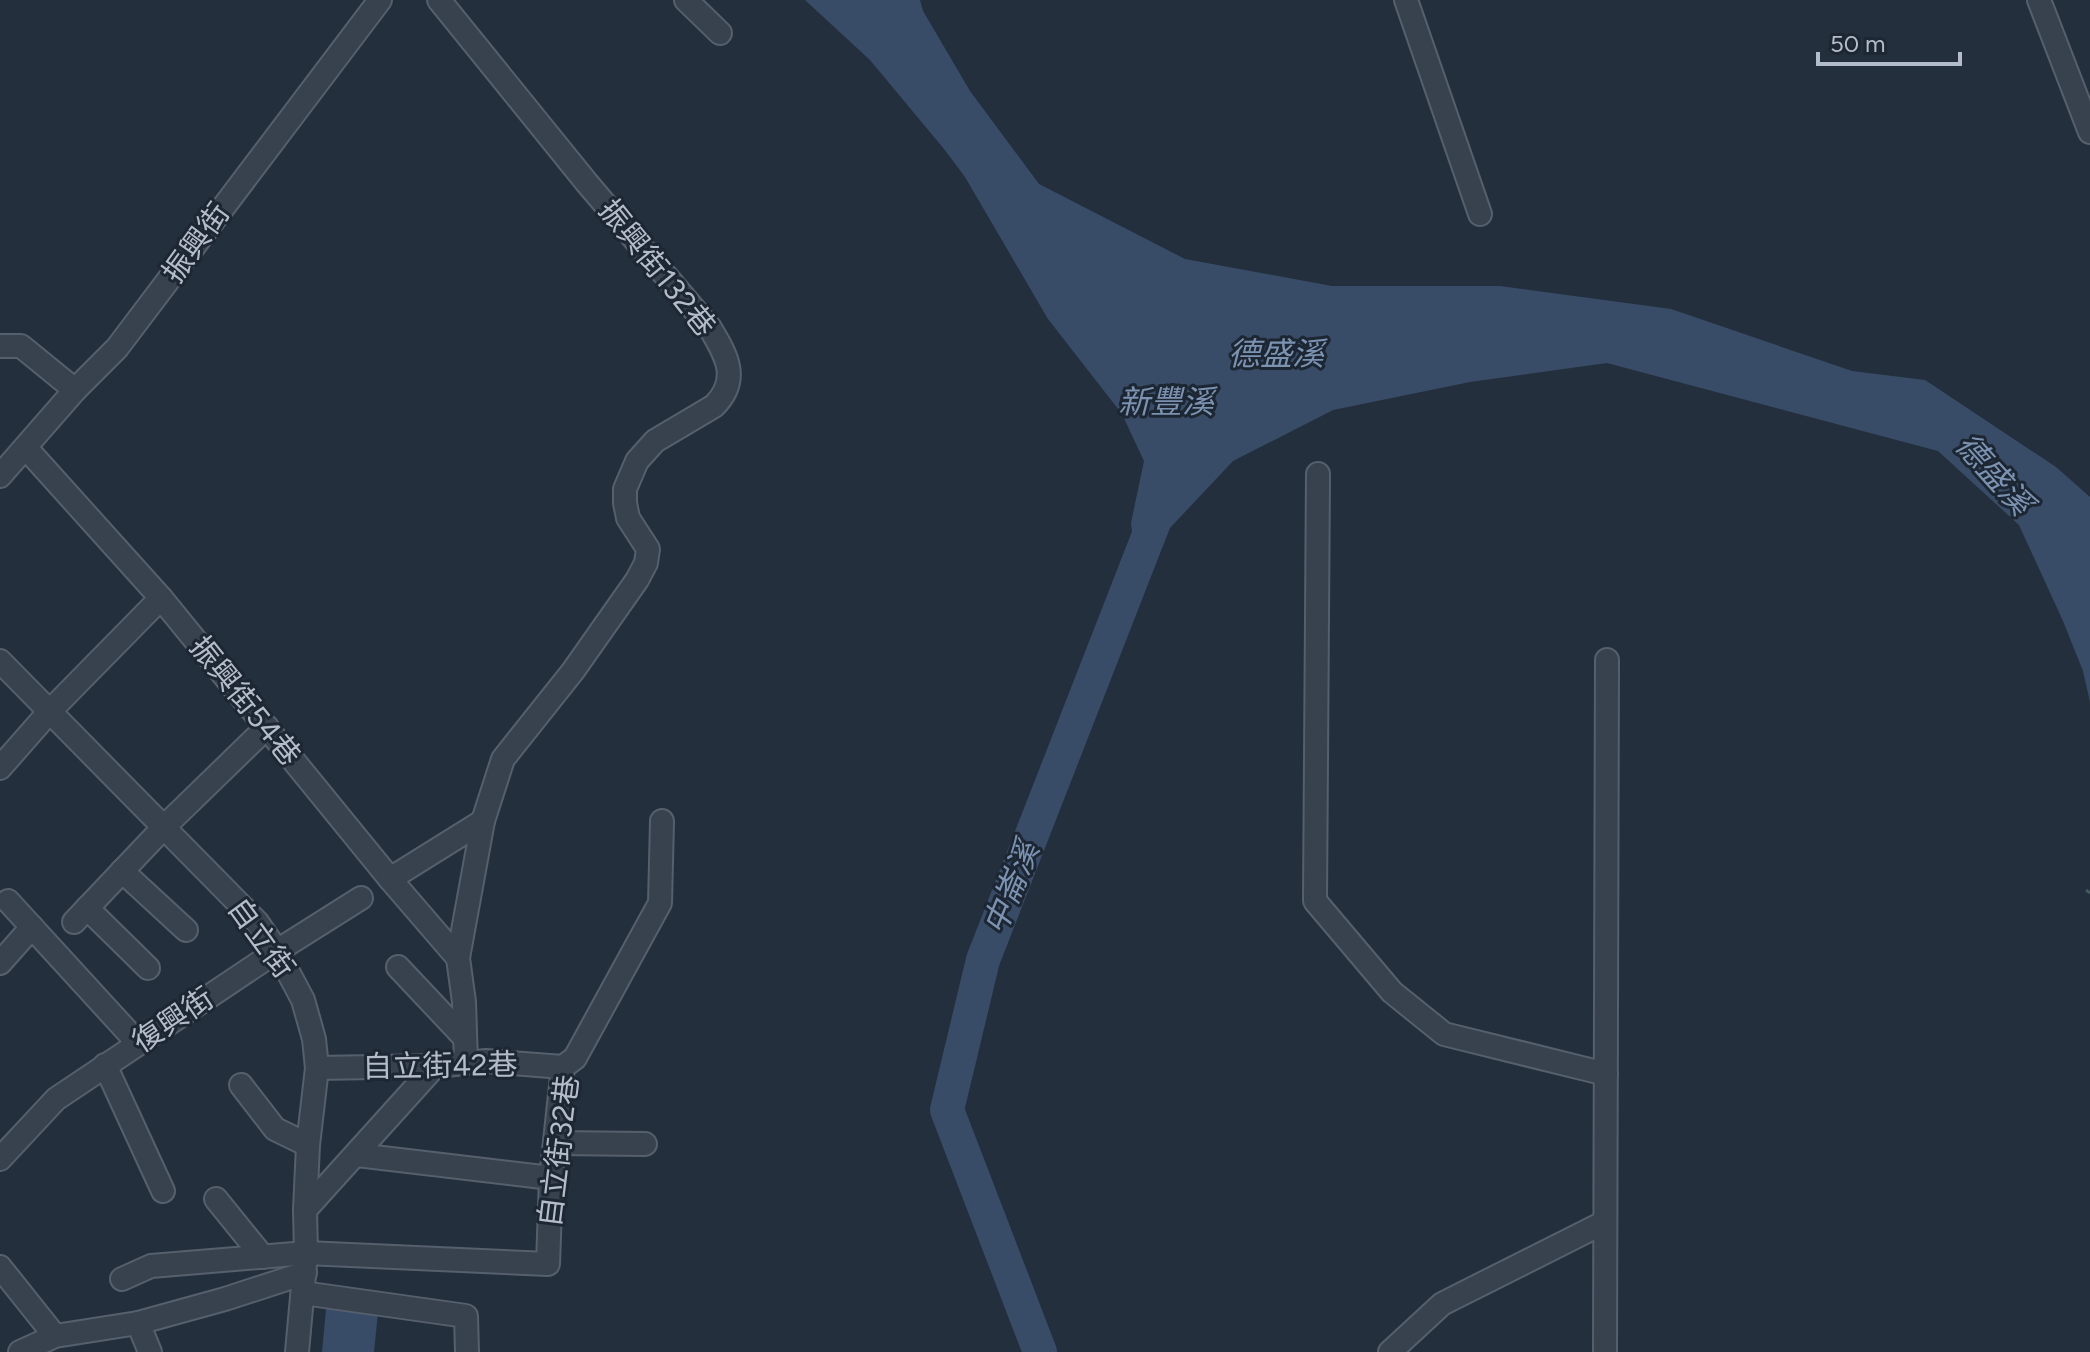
<svg xmlns="http://www.w3.org/2000/svg" width="2090" height="1352" font-family="Figtree,'Noto Sans TC',sans-serif">
<style>
.water{fill:#394c67}
.lines{fill:none;stroke-linecap:round;stroke-linejoin:round}
.river{stroke:#394c67;stroke-width:34}
.minor-casing{stroke:#565f6c;stroke-width:26}
.path{stroke:#44595c;stroke-width:3;stroke-dasharray:6 6;stroke-linecap:butt}
.minor{stroke:#38414e;stroke-width:22}
.labels{text-anchor:middle;stroke-width:6;stroke-linejoin:round;paint-order:stroke}
.street-label{font-size:30px;fill:#b4bcc9;stroke:#1d2633}
.water-label{font-size:32px;font-style:italic;fill:#7c92b1;stroke:#1d2633}
</style>
<rect width="100%" height="100%" fill="#242f3e"/>
<!-- water -->
<g class="water">
<polygon points="805,0 920,0 923,11 970,91 1039,184 1185,259 1332,286 1500,286 1671,309 1852,371 1925,380 2056,467 2090,497 2090,702 2083,671 2063,621 2019,525 1938,451 1607,363 1470,382 1333,410 1233,461 1136,564 1131,523 1144,461 1122,414 1048,319 965,177 944,149 870,60"/>
<polygon points="327,1299 379,1302 374,1352 322,1352"/>
</g>
<g class="lines">
<!-- river -->
<polyline class="river" points="1040,1352 947,1110 983,960 1154,522"/>
<!-- minor casing -->
<g class="minor-casing">
<g id="minor">
<path d="M439,0l148,183 123,145c16,27 31,51 4,78l-59,35 -18,20 -12,28v14l3,15 20,31 -2,14 -9,17 -64,91 -70,88 -20,62 -25,137 6,44 2,60"/>
<polyline points="686,0 720,33"/>
<polyline points="1406,0 1480,214"/>
<polyline points="2039,0 2090,132"/>
<polyline points="0,346 21,346 75,390"/>
<polyline points="26,448 161,598 390,879 458,958"/>
<polyline points="1318,474 1315,901 1392,992 1444,1034 1606,1074"/>
<polyline points="0,476 75,390 117,348 380,0"/>
<polyline points="0,661 257,922 277,951 303,1000 314,1039 317,1068 308,1145 305,1210 306,1253 297,1352"/>
<polyline points="0,768 50,711 161,598"/>
<polyline points="122,871 186,930"/>
<polyline points="390,879 483,821"/>
<polyline points="8,901 138,1043"/>
<polyline points="87,908 148,968"/>
<polyline points="74,922 164,827 267,727"/>
<polyline points="0,963 32,927"/>
<polyline points="398,967 464,1037"/>
<polyline points="105,1065 163,1191"/>
<polyline points="317,1068 435,1066 486,1061 563,1067"/>
<polyline points="241,1085 275,1129 308,1145"/>
<polyline points="555,1143 645,1144"/>
<polyline points="357,1155 551,1178"/>
<polyline points="0,1159 56,1099 277,951 361,898"/>
<polyline points="216,1199 263,1257"/>
<polyline points="305,1210 435,1066"/>
<polyline points="0,1267 55,1336"/>
<polyline points="122,1279 151,1266 306,1253 548,1264 551,1178 563,1067 575,1058 660,903 662,821"/>
<polyline points="303,1293 466,1316 467,1352"/>
<polyline points="138,1323 150,1352"/>
<polyline points="20,1352 55,1336 138,1323 225,1299 305,1273"/>
<polyline points="1390,1352 1442,1304 1605,1222"/>
<polyline points="1605,1352 1607,660"/>
</g>
</g>
<!-- path -->
<polyline class="path" points="2086,890 2090,893"/>
<!-- minor -->
<use href="#minor" class="minor"/>
</g>
<g class="labels">
<!-- street labels -->
<g class="street-label">
<text transform="translate(196 243) rotate(-54)" y="10">振興街</text>
<text transform="translate(657 268) rotate(51)" y="10">振興街132巷</text>
<text transform="translate(245 701) rotate(51)" y="10">振興街54巷</text>
<text transform="translate(261 938) rotate(54)" y="10">自立街</text>
<text transform="translate(173 1020) rotate(-34)" y="10">復興街</text>
<text transform="translate(440 1066) rotate(-1)" y="10">自立街42巷</text>
<text transform="translate(559 1151) rotate(-83)" y="10">自立街32巷</text>
</g>
<!-- water labels -->
<g class="water-label">
<text x="1276" y="365">德盛溪</text>
<text x="1166" y="413">新豐溪</text>
<text transform="translate(1994 474) rotate(48)" y="11">德盛溪</text>
<text transform="translate(1011 888) rotate(-68)" y="11">中崙溪</text>
</g>
</g>
<!-- scale -->
<path d="M1818 52v12h142v-12" fill="none" stroke="#b4bcc9" stroke-width="4"/>
<text x="1830" y="52" font-size="24" fill="#b4bcc9" stroke="#1d2633" stroke-width="6" paint-order="stroke">50 m</text>
</svg>
